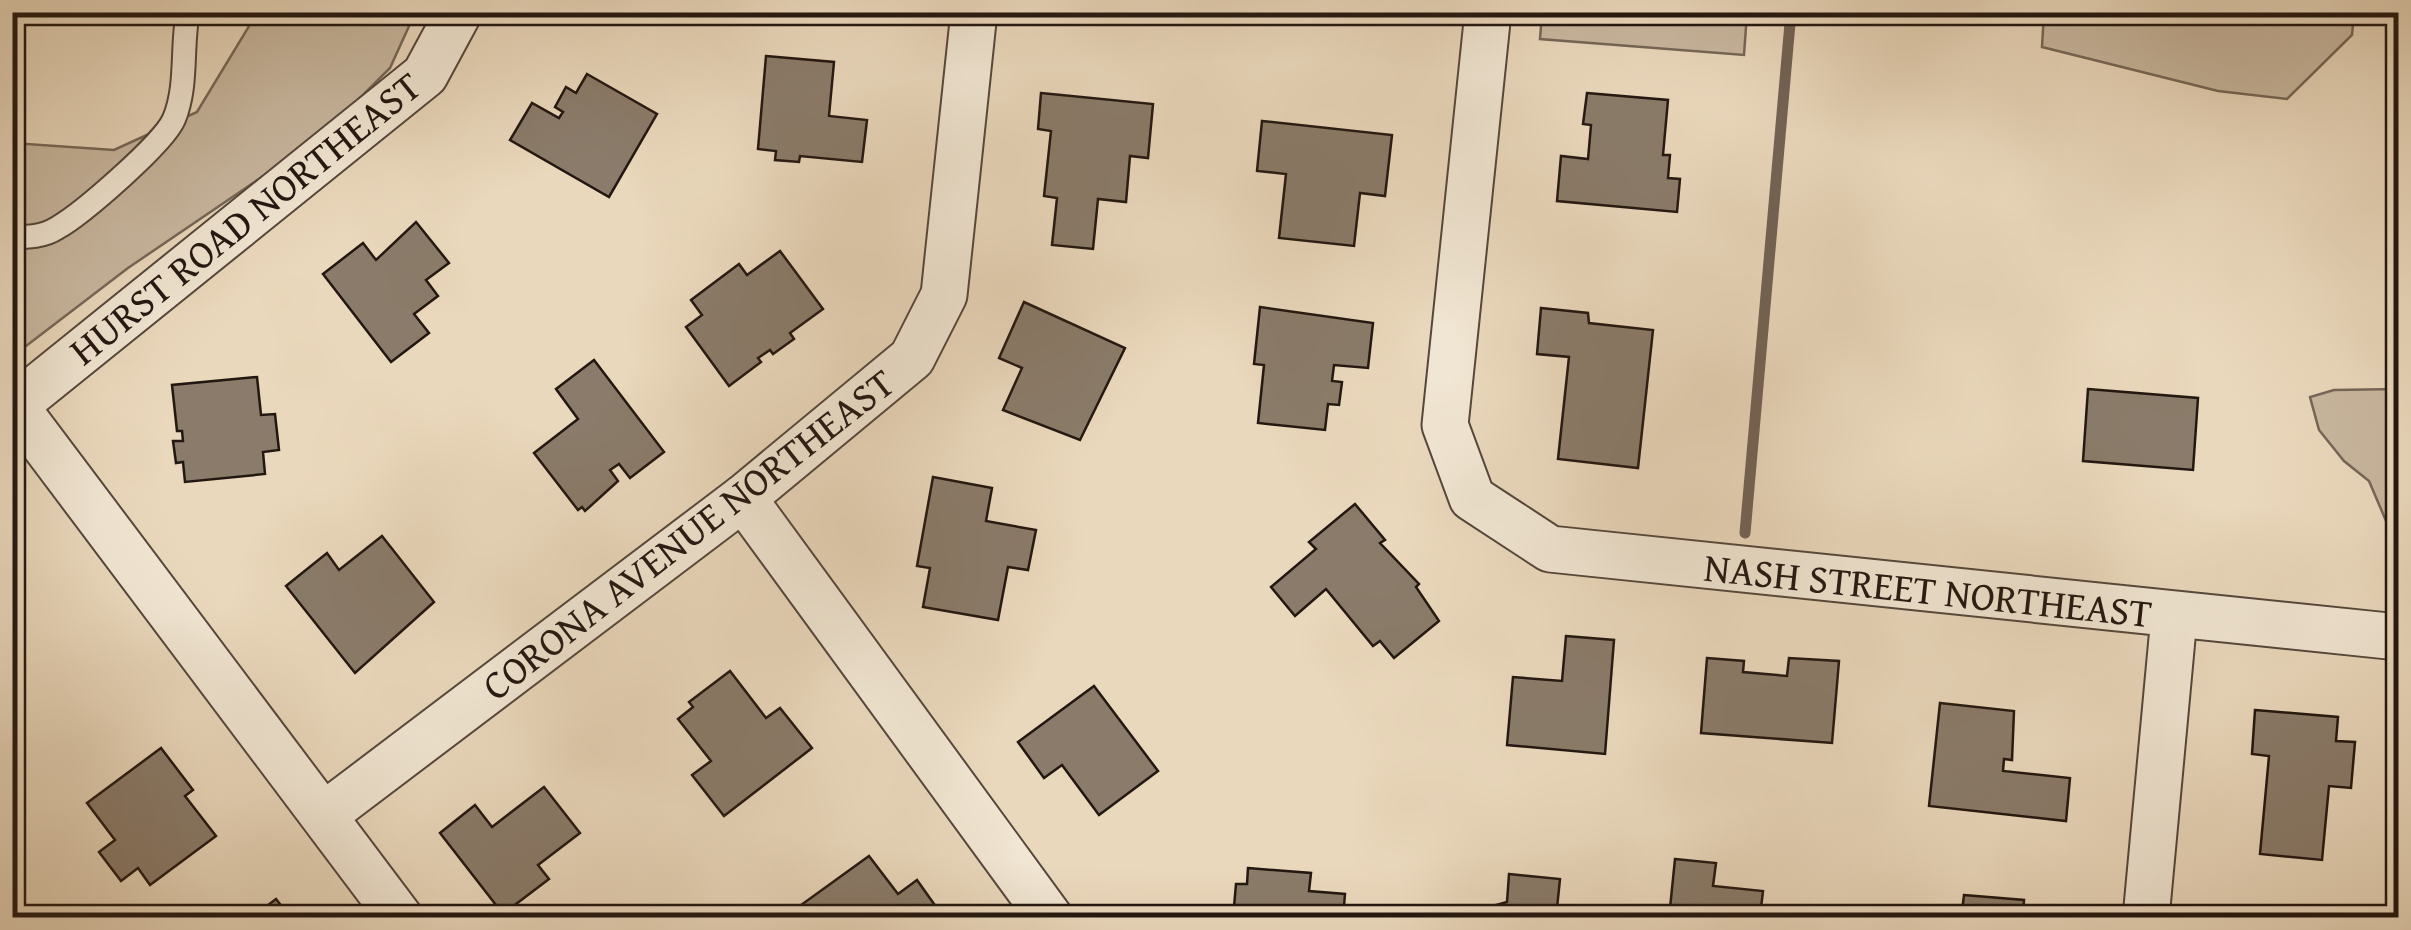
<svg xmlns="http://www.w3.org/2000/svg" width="2411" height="930" font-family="'Gentium Book Plus',serif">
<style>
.green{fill:#c8b79f;stroke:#766758;stroke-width:2.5}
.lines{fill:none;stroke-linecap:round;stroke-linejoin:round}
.stream{stroke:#726355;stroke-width:11}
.building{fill:#8a7b6a;stroke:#231711;stroke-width:2.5}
.service-casing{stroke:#55473c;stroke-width:26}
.minor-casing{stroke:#55473c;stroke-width:49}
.service{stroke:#f1e6d3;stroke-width:22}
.minor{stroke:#f1e6d3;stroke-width:45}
.labels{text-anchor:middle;stroke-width:9;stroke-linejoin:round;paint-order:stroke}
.street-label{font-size:40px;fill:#231711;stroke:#f1e6d3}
</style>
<rect width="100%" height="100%" fill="#ead8bc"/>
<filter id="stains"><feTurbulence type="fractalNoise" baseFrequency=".002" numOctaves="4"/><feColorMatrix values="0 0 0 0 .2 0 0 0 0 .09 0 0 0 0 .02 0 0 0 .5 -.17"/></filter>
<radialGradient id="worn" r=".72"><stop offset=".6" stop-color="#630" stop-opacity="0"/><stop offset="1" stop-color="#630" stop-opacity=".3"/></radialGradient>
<!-- green -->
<g class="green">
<polygon points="2142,12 2166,15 2354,13 2352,35 2287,99 2218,91 2042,47 2044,13"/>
<polygon points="257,13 415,13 390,68 322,136 128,268 13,356 13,143 114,150 197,112"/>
<polygon points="1542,13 1747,13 1744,55 1540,39"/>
<polygon points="2398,389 2398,549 2369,481 2344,461 2319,430 2310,397 2334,390"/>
</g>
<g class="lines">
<!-- stream -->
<polyline class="stream" points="1745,533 1791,12"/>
</g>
<!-- building -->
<g class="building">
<polygon points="766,56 834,62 829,116 867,120 862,162 800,156 799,162 775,160 776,151 758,149"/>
<polygon points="587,74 657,114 609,197 510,140 532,103 559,118 563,112 555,107 566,87 576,93"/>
<polygon points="1041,93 1153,104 1148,158 1130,156 1126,202 1098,199 1093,249 1052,245 1057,198 1044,196 1051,131 1038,129"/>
<polygon points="1587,93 1668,100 1663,155 1670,155 1668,178 1680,179 1677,212 1557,201 1561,156 1588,159 1591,125 1583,124"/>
<polygon points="1262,121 1392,135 1385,196 1360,193 1354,246 1279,238 1286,174 1257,171"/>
<polygon points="416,222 449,263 426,280 438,296 414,314 429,333 391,362 323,274 363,243 376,260"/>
<polygon points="780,251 823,309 790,333 794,339 773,354 770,350 758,358 761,362 729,386 686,327 702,315 691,300 739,264 747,275"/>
<polygon points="1024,302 1125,348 1080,440 1003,410 1022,368 999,358"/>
<polygon points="1260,307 1373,323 1368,368 1334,365 1332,381 1342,382 1339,405 1328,404 1325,430 1258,423 1264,365 1254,364"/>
<polygon points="1541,308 1588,313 1589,323 1653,330 1638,468 1558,459 1569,357 1537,354"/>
<polygon points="594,360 664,452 630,478 619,464 610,470 618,481 585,511 582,507 578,510 534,453 578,419 556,389"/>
<polygon points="257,377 261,415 275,414 279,450 263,452 265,474 185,482 183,462 176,463 173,441 183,441 182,431 177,431 172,385"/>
<polygon points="2088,389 2198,398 2193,470 2083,461"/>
<polygon points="933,477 992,488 986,521 1036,530 1028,570 1008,567 998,620 923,607 930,568 917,566"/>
<polygon points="1355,504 1385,540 1380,543 1419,584 1416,587 1439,621 1394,658 1380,641 1373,646 1326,589 1295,616 1271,587 1316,549 1309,542"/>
<polygon points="382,536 434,602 355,673 286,586 327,553 339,570"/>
<polygon points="12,610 19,610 13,669 12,669"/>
<polygon points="1566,636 1614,640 1605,754 1507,745 1513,677 1562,681"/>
<polygon points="1707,658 1744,661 1743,672 1787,676 1789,658 1839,661 1832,743 1701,733"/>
<polygon points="730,671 766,718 780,708 812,748 724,816 692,775 711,761 678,719 693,707 689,702"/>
<polygon points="1094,686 1158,771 1099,815 1062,765 1044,778 1018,742"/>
<polygon points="1940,703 2014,711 2012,760 2004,759 2003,771 2070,778 2066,821 1929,806"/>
<polygon points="2255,710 2338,717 2336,741 2355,742 2351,788 2329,786 2322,860 2260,854 2269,756 2252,754"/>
<polygon points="161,748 193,790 185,796 216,836 150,885 138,868 121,881 99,852 115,840 87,803"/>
<polygon points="544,787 580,833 538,865 549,879 503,914 440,833 475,805 492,827"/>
<polygon points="869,856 898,894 917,880 944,918 793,918 790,913"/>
<polygon points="1675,859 1716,863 1713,886 1763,891 1761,908 1781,909 1780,918 1669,918"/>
<polygon points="1248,868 1311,873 1309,891 1345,894 1343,918 1233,918 1236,884 1247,884"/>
<polygon points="1509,874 1560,879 1556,918 1449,918 1507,902"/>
<polygon points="1964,895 2024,900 2023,916 2034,918 1927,918 1928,908 1962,911"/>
<polygon points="276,899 291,918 251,918"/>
</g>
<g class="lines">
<!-- service casing -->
<g class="service-casing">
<path id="service" d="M12,237c16,0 31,0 45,-9 25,-14 107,-85 117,-109 14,-34 7,-72 14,-107"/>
</g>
<!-- minor casing -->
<g class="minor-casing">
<g id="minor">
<polyline points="1488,12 1445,425 1472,498 1550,549 2398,637"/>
<polyline points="15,406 400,918"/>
<polyline points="12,408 425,75 459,12"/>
<polyline points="743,498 1050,918"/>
<polyline points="324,815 743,498 912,358 944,295 974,12"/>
<polyline points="2146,918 2174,617"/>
</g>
</g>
<!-- service -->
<use href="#service" class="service"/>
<!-- minor -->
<use href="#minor" class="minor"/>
</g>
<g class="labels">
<!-- street labels -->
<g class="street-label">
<text transform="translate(245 218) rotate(-39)" y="14">HURST ROAD NORTHEAST</text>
<text transform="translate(688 534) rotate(-38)" y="14">CORONA AVENUE NORTHEAST</text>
<text transform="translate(1928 590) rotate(6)" y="14">NASH STREET NORTHEAST</text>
</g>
</g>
<!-- margin -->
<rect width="2411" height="930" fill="none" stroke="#ead8bc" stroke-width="50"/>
<rect x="15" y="15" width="2381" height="900" fill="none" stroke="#231711" stroke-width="5"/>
<rect x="25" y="25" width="2361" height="880" fill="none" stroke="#231711" stroke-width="2.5"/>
<rect width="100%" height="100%" filter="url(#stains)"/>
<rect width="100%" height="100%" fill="url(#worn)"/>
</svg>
